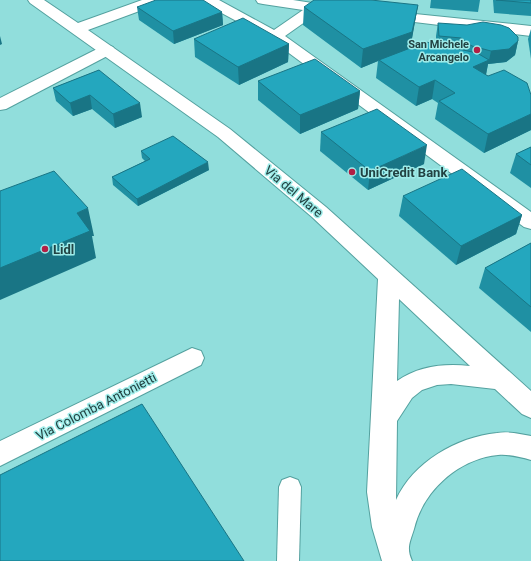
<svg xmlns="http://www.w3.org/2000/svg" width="531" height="561" font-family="Roboto,sans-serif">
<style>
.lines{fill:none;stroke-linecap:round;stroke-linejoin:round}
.lane-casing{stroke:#54a19f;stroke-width:2}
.street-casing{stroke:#54a19f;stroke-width:2}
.secondary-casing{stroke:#54a19f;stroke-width:2}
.lane{fill:#fff;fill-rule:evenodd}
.street{fill:#fff;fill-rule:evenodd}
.secondary{fill:#fff;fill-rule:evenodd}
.wall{fill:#1f90a3}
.shaded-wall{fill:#197585}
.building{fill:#24a7be;stroke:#197585}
.poi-dot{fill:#b21f45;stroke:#9eece9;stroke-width:1.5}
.labels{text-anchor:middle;stroke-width:3;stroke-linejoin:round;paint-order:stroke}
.far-poi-label{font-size:11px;font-weight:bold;fill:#224242;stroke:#9eece9;text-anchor:end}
.poi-label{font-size:13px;font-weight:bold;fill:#224242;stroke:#9eece9;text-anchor:start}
.street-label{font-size:13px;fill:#224242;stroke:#9eece9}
</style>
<rect width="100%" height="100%" fill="#91dedc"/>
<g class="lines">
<!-- lane casing -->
<g class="lane-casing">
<polygon id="lane" points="290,477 298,480 301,487 299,561 277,561 279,487 282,480"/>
</g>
<!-- street casing -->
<g class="street-casing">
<g id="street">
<polygon points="201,0 219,0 274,30 303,10 263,4 258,3 256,0 293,0 338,7 340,10 338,13 333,14 319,12 285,36 531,212 531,229 524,227 270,39 203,3"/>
<polygon points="386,11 531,26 531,36 381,18 379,15 381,12"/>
<polygon points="107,45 113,47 115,50 113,53 6,109 0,110 0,98 101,47"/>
<polygon points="192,348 201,351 204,358 201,365 0,466 0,441"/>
</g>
</g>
<!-- secondary casing -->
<g class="secondary-casing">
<path id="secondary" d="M28,0h16l34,23 64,-23h21l-2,3 -73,27 142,99 96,78 205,184v27l-9,-4 -27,-25 -44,-5 -14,1 -15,5 -10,8 -15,23 -1,79c17,-38 61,-63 101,-67 12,-2 23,1 34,3v24c-11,-3 -22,-6 -33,-5 -40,4 -75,36 -84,74 -4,13 -8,19 -2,32h-30l-10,-34 -5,-35 11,-213 -66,-62 -94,-80 -188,-134zM399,299l71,67c-25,-3 -52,0 -73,15z"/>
</g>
<!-- lane -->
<use href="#lane" class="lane"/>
<!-- street -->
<use href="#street" class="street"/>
<!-- secondary -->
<use href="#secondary" class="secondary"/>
</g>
<!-- wall -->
<g class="wall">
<polygon points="431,0 480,0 478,12 430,8"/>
<polygon points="493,0 531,0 531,16 494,13"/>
<polygon points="418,5 410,48 436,44 436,36 438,23 518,41 515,55 506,62 488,64 486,75 531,95 531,130 484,153 435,119 438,103 432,99 416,106 376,78 378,61 361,68 303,25 304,7"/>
<polygon points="137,7 222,12 223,25 174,44 139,20"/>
<polygon points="531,29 531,59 528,39"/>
<polygon points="194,39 289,44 288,62 239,85 195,57"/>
<polygon points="99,70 142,117 115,128 92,109 73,116 56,101 53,88"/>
<polygon points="258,81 360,91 358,109 300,134 258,100"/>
<polygon points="321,132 424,164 368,190 320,151"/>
<polygon points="531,147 531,188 510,173 516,154"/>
<polygon points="141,151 209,170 138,206 113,185 112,177 145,161 142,158"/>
<polygon points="403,196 522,215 516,234 456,265 399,216"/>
<polygon points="531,243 531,332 479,288 485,268"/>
</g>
<!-- shaded-wall -->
<g class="shaded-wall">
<polygon points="418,5 410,50 379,60 378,61 361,68 363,49"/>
<polygon points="222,12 223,25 174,44 173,31"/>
<polygon points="0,36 2,44 0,45"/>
<polygon points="518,41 515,55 506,62 488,64 485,79 473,67 489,60 491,51"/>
<polygon points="289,44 288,62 239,85 238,67"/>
<polygon points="435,80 432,99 416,106 419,87"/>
<polygon points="360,91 358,109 300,134 300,115"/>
<polygon points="90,95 92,109 73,116 70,103"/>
<polygon points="140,103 142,117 115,128 113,114"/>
<polygon points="531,114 531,130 484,153 488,134"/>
<polygon points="427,145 424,164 368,190 370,171"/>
<polygon points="208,162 209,170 138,206 137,199"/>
<polygon points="88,208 94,236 92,236 96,258 0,300 0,268 77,213"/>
<polygon points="522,215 516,234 456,265 461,246"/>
</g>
<!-- building -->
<g class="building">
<polygon points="156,0 203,0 222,12 173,31 137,7"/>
<polygon points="314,0 371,0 418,5 412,32 363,49 304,7"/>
<polygon points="496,0 531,0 531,3"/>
<polygon points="243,18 289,44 238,67 194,39"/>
<polygon points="483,22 501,25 509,28 518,37 518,41 509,49 491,51 472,46 461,38 439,36 438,23 467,25"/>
<polygon points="426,42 477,53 489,60 473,67 488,76 504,70 527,83 531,95 531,114 488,134 439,101 455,93 435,80 419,87 379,60"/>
<polygon points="315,59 360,91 300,115 258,81"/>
<polygon points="99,70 140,103 113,114 90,95 70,103 53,88"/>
<polygon points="377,109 427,145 370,171 321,132"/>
<polygon points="173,136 208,162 137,199 112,177 150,159 141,151"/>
<polygon points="531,147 531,165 516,154"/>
<polygon points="462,169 522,215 461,246 403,196"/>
<polygon points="54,171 88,208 77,213 90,231 0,268 0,191"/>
<polygon points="531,243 531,307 485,268"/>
<polygon points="142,404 244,561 0,561 0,475"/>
</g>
<!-- markers -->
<g class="poi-dot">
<circle cx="477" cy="50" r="4"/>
<circle cx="352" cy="172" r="4"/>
<circle cx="45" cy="249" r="4"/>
</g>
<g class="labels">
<!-- far-poi labels -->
<g class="far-poi-label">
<text x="469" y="48">San Michele<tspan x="469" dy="13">Arcangelo</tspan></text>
</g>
<!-- poi labels -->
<g class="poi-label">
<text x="360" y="177">UniCredit Bank</text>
<text x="53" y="254">Lidl</text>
</g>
<!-- street labels -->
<g class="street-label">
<text transform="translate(294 191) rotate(40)" y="5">Via del Mare</text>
<text transform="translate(96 406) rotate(-27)" y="5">Via Colomba Antonietti</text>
</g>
</g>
</svg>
